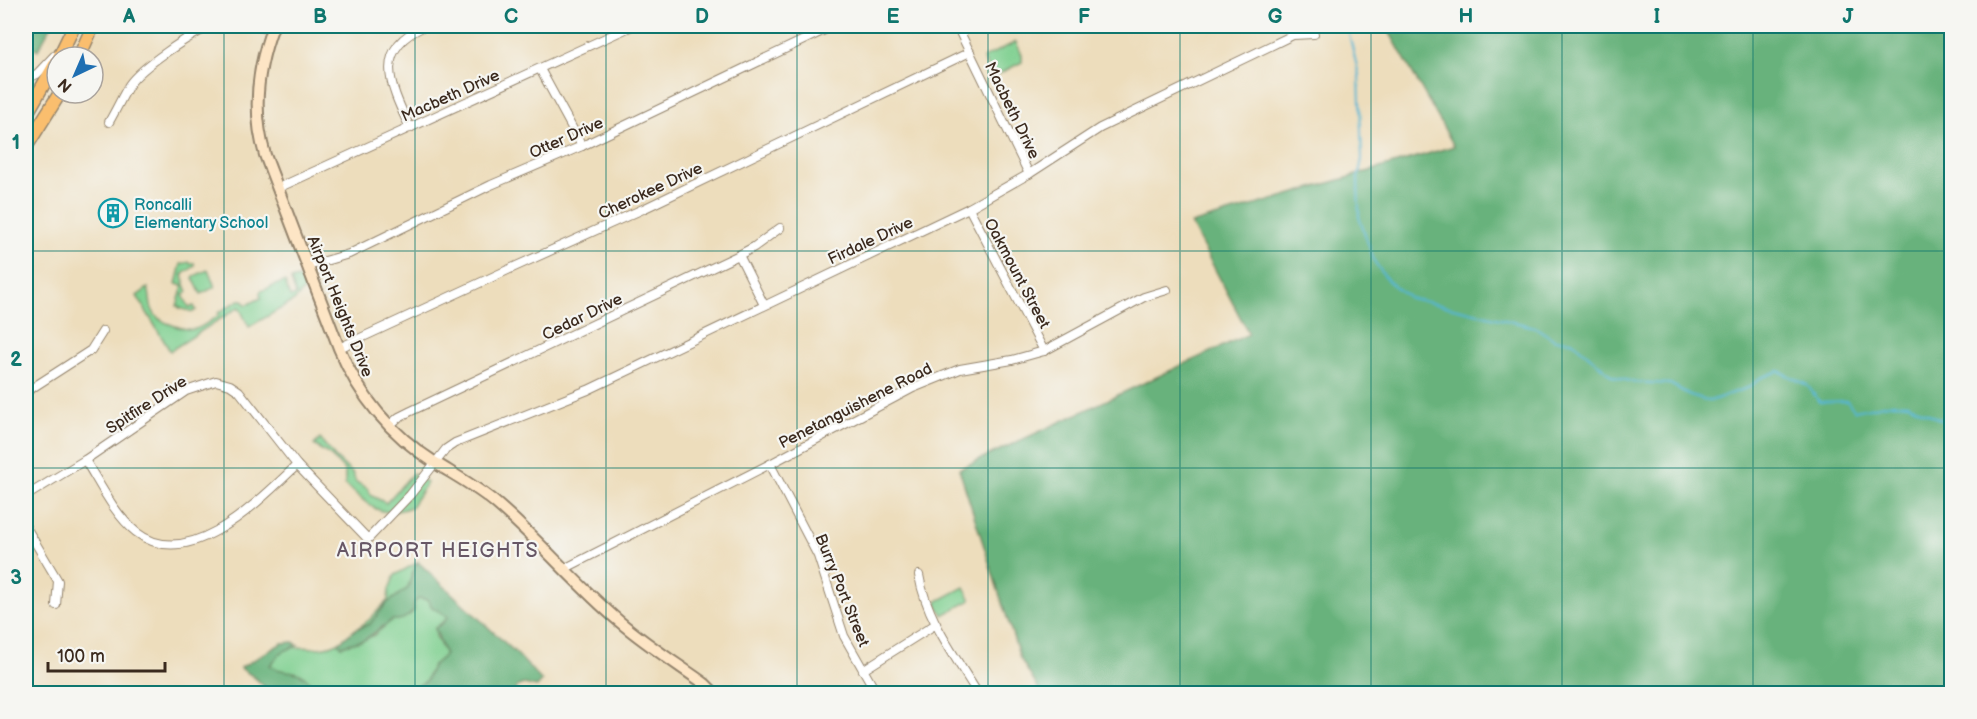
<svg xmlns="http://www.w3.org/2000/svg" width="1977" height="719" font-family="'Balsamiq Sans',sans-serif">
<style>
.green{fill:#80d091;stroke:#5e7d58;stroke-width:1.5}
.forest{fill:#68b27b;stroke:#526e4c;stroke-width:1.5}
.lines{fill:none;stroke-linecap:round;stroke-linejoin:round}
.stream{stroke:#55b6d4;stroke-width:2}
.street-casing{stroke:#94846d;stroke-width:10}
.secondary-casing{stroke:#94846d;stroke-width:14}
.primary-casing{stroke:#94846d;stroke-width:15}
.street{stroke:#fff;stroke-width:8}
.secondary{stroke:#fde5c5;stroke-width:10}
.primary{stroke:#fabe6e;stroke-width:12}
.grid{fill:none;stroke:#0f766e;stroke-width:1.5;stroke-opacity:0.55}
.labels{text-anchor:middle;stroke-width:4.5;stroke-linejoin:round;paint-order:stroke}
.street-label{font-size:16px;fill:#3b2a1e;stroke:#f6f6f2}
.culture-label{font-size:16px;fill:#0d838f;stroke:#f6f6f2;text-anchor:start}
.quarter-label{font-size:20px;letter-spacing:1.5px;fill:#675766;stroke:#f6f6f2}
.neatline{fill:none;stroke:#0f766e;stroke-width:2}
.grid-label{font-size:20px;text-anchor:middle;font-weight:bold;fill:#0f766e}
</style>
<rect width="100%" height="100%" fill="#f6f6f2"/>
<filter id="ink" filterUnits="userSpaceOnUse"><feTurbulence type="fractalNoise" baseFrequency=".0167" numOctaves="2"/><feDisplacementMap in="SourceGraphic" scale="12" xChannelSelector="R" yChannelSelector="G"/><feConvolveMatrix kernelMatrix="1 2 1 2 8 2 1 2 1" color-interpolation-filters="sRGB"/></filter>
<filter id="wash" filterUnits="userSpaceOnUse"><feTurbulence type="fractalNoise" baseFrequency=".008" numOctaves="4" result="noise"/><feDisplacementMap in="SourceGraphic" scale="24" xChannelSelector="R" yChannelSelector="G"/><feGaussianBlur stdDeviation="1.35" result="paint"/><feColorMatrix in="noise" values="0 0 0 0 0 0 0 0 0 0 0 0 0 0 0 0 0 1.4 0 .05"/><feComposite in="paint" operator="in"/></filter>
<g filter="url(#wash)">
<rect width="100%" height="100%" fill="#edddbc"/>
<!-- green -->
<g class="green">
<polygon points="1016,42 1022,55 1022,62 993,77 983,58"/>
<polygon points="189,262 190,264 194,263 195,266 183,274 184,282 188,292 183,295 189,307 194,306 196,310 193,312 179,308 179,306 177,306 183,286 176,284 181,264"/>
<polygon points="208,270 215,287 201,294 193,278 194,276"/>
<path d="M298,278l4,3 3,8 -11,12 -45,26 -10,-20 -69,44 -33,-55 11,-8c3,8 1,16 5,23 3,7 8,9 14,12 28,11 28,8 52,-8l-1,-2 21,-13h4l3,5 15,-7 -1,-5 1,-2 22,-9h2l5,15 6,-2 -5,-15z"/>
<path d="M320,439l15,18 18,17 3,8 11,6 5,8 14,7 27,-30 14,10 -16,24c-34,13 -40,-2 -66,-22v-14l-14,-15 -17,-11z"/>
<polygon points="418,562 412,574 408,588 386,604 370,624 356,629 369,620 388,600 389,589 395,575"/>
<polygon points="964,587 971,600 943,615 936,602"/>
<path d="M419,598l9,2 4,7 17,10 -14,11 1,8 9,19 -13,11 -6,15 -20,12h-89c-5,-9 -18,-16 -29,-20 -7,-3 -12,-2 -18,-8 22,-32 40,-8 68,-22l4,3 22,-6 10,-5z"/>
</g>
<!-- forest -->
<g class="forest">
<polygon points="26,26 51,26 38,50 26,43"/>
<polygon points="1386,26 1951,26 1951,693 1041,693 1020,658 959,469 1249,334 1191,224 1454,146"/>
<path d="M418,562l99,92 25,27 -5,6c-9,-1 -13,-6 -21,1v6l-110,-1 20,-12 6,-15 13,-11 -10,-27 8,-5 5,-6 -16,-10 -4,-7 -9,-2 -5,5v8c-7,7 -13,10 -22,9l-28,20 -23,6 -3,-3 18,-14 14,-5 16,-20 22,-16 4,-14z"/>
<path d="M293,642l5,3 -16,7 -12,13c9,8 20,4 30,9 7,3 14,13 17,19h-49c-5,-11 -17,-18 -28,-25l42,-25z"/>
</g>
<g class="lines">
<!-- stream -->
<polyline class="stream" points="1347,26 1359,75 1362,159 1358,178 1359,217 1374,261 1388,281 1410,298 1535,327 1555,340 1572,341 1612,376 1633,382 1670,384 1690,395 1710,401 1750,387 1760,378 1779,371 1807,385 1820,402 1847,401 1855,411 1893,403 1908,404 1952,425"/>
</g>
</g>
<g filter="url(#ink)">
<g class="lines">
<!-- street casing -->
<g class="street-casing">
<g id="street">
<polyline points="256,26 272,28"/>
<polyline points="957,26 1029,174"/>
<polyline points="540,69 582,146"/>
<polyline points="26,79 37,74 54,56"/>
<path d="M109,122c7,-12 13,-25 20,-37 12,-18 62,-51 82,-59"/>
<path d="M410,128c-19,-41 -39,-79 15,-102"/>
<polyline points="278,188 632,26"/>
<polyline points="969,208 1044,351"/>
<polyline points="739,255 754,247 780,228"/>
<polyline points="308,266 349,254 491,185 582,146 833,26"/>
<polyline points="339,348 512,268 643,209 970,52"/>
<polyline points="26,392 91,350 103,331"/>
<polyline points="389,426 399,417 409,412 739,255 764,305"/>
<path d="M85,460c15,24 29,54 51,72 53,42 124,-32 161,-67"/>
<polyline points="770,464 818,556 844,636 877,694"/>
<polyline points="26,496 85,460 186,391 216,381 230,385 239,391 297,465 368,539 410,495 446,449 455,443 588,390 969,208 1029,174 1100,128 1293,35 1314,34"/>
<polyline points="26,527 58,581 56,605"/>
<polyline points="564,569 770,464 913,388 960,369 1012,360 1044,351 1144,297 1167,290"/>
<path d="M919,575c7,43 36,81 59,119"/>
<polyline points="863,670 936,624"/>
</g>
</g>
<!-- secondary casing -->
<g class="secondary-casing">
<path id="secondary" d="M273,26c-16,42 -21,85 -8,129l74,193c20,48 51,86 95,114 22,14 45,26 64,43 43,37 79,81 122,117 27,23 57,42 85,62l10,10"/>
</g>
<!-- primary casing -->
<g class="primary-casing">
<g id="primary">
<polyline points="59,57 74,26"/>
<polyline points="79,57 93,26"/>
<polyline points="26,115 57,61"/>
<polyline points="26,147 60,93"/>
</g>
</g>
<!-- street -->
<use href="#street" class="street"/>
<!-- secondary -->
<use href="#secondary" class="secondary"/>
<!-- primary -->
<use href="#primary" class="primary"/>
</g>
</g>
<!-- grid -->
<path class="grid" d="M224,26v668M415,26v668M606,26v668M797,26v668M988,26v668M1180,26v668M1371,26v668M1562,26v668M1753,26v668M26,251h1926M26,468h1926"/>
<!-- icons -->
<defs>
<g id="building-ring" transform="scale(1.5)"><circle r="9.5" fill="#f6f6f2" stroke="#0f9aa8" stroke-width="1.5"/><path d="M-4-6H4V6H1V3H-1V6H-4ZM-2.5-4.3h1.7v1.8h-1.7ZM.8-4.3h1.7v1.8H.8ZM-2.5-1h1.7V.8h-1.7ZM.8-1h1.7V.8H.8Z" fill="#0f9aa8"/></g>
</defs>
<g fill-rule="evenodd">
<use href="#building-ring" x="113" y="213"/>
</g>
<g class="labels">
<!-- street labels -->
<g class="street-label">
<text transform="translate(450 95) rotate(-24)" y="6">Macbeth Drive</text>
<text transform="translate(1013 110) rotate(64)" y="6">Macbeth Drive</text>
<text transform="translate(566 137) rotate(-24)" y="6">Otter Drive</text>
<text transform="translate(650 190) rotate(-25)" y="6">Cherokee Drive</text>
<text transform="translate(870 240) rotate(-25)" y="6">Firdale Drive</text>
<text transform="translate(1018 273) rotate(62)" y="6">Oakmount Street</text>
<text transform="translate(341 306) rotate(68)" y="6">Airport Heights Drive</text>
<text transform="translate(582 316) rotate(-26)" y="6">Cedar Drive</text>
<text transform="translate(146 404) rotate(-33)" y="6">Spitfire Drive</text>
<text transform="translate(855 405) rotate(-27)" y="6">Penetanguishene Road</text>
<text transform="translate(843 590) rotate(68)" y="6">Burry Port Street</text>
</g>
<!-- culture labels -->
<g class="culture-label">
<text x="134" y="210">Roncalli<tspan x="134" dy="18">Elementary School</tspan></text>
</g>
<!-- quarter labels -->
<g class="quarter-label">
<text x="438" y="557">AIRPORT HEIGHTS</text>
</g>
</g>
<!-- margin -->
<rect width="1977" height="719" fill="none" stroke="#f6f6f2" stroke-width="66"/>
<!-- north arrow -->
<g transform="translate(75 75) rotate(224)"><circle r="28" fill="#f6f6f2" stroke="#aba49d" stroke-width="1.5"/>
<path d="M0-4.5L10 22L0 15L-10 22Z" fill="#1f6fb2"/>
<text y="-9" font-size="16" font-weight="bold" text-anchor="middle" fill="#3b2a1e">N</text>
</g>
<!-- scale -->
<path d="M48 662v9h117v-9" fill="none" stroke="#3b2a1e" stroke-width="3"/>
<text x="57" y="662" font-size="18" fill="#3b2a1e" stroke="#f6f6f2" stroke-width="4.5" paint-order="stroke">100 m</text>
<rect x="33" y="33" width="1911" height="653" class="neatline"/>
<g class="grid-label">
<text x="129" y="23">A</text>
<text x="320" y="23">B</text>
<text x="511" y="23">C</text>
<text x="702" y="23">D</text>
<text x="893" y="23">E</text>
<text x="1084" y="23">F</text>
<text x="1275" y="23">G</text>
<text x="1466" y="23">H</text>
<text x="1657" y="23">I</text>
<text x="1848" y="23">J</text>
<text x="16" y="149">1</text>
<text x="16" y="366">2</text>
<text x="16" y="584">3</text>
</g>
</svg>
